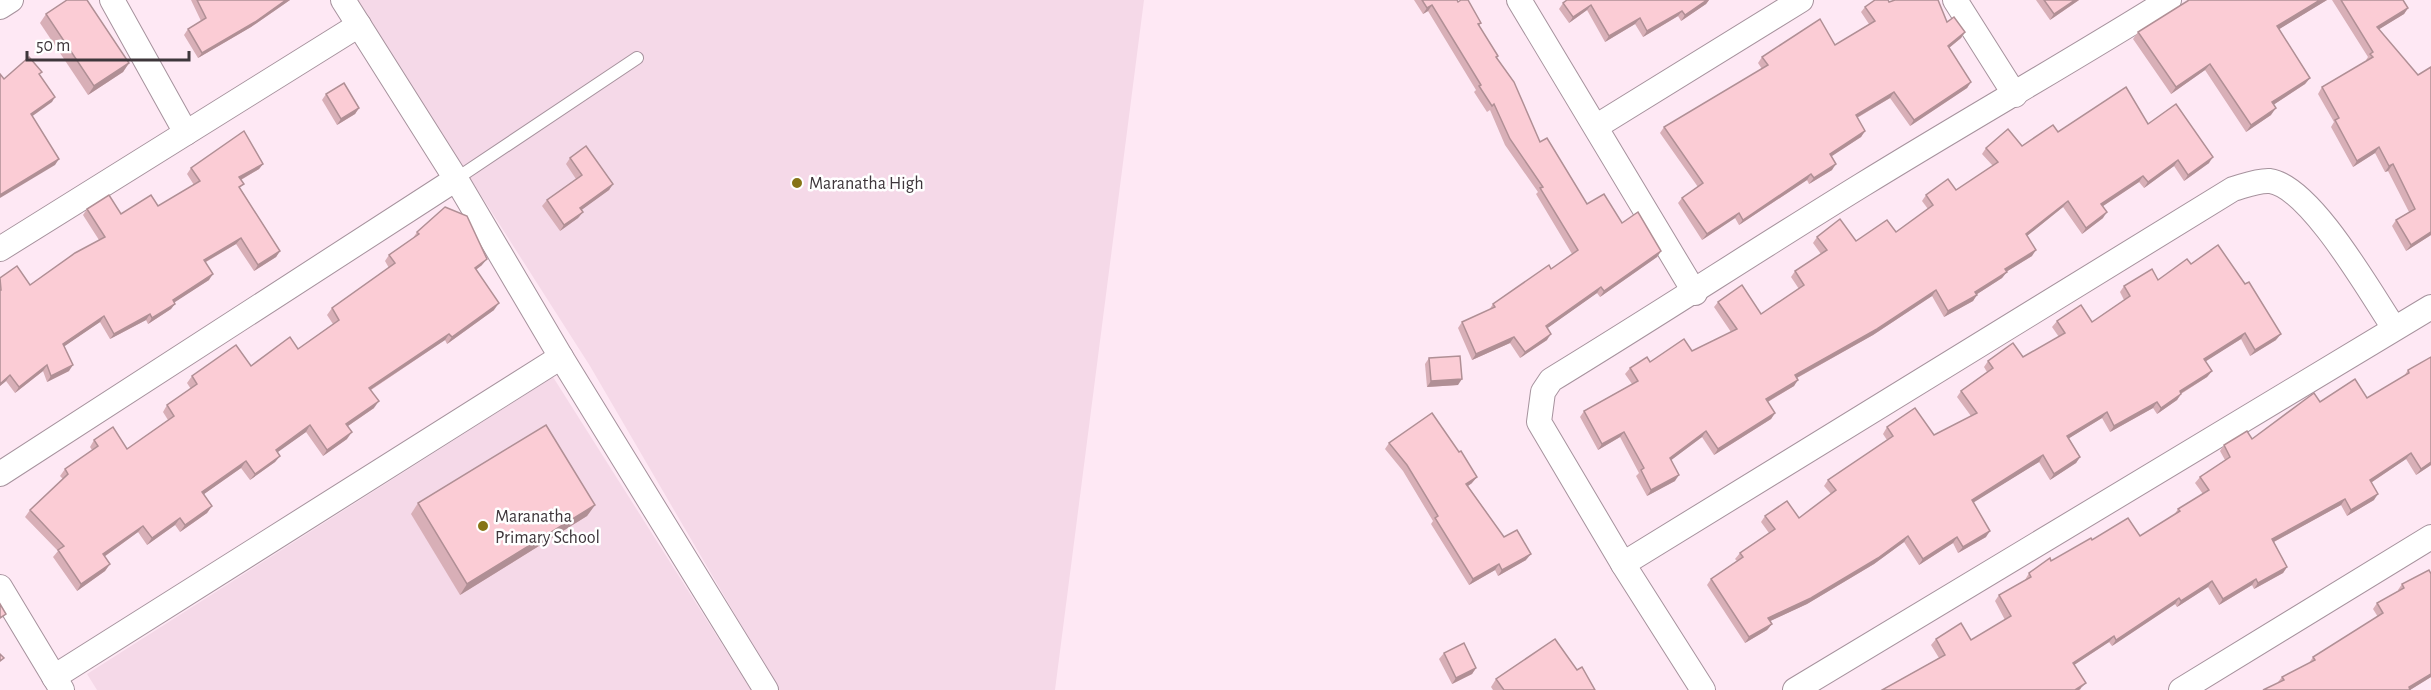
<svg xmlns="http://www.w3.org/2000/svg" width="2431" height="690" font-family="'Alegreya Sans',sans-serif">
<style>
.built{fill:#f5d9e8}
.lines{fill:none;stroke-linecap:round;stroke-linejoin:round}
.lane-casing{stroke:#a6929d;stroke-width:14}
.street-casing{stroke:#a6929d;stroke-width:26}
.lane{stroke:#fff;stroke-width:12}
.street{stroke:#fff;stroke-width:24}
.wall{fill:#d8afb7}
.shaded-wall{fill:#b08f95}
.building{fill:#fbccd5;stroke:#b08f95;stroke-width:1.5}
.poi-dot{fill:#867417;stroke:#fff;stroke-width:2}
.labels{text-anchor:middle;stroke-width:5;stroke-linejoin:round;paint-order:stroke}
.poi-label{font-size:18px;fill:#3e363b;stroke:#fff;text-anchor:start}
</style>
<rect width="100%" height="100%" fill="#fee8f4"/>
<!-- built -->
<g class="built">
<polygon points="356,0 1144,0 1055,690 779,690 590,366"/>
<polygon points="553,377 751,690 97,690 87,674"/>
</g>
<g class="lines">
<!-- lane casing -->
<g class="lane-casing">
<polyline id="lane" points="456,179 637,58"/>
</g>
<!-- street casing -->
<g class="street-casing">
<g id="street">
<polyline points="112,0 186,133"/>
<polyline points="343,0 456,179 561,357 766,690"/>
<polyline points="1519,0 1695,293"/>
<polyline points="1955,0 2015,95"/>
<polyline points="0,7 11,0"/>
<polyline points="1597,126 1801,0"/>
<polyline points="0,249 359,25"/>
<polyline points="0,474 456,179"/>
<path d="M1623,564l610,-375c11,-3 25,-9 37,-8 41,6 101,113 124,147"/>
<polyline points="0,587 62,690"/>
<polyline points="54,677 561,357"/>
<path d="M1703,690l-80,-126 -84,-142 4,-30 8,-12c105,-64 207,-131 311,-195 102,-63 206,-122 307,-185"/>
<polyline points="1795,690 2431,307"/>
<polyline points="2181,690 2431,537"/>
</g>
</g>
<!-- lane -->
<use href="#lane" class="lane"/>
<!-- street -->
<use href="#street" class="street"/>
</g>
<!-- wall -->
<g class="wall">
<polygon points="191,0 290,0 251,27 198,58 184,35 188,29 201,21"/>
<polygon points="1414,0 1457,0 1481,23 1479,26 1498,56 1497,58 1540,142 1587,204 1622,223 1661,251 1657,257 1600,297 1597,293 1547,328 1547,340 1520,358 1510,343 1472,360 1458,328 1462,322 1489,310 1493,304 1551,269 1572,254 1536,194 1538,192 1505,145 1490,110 1487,112 1474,92 1476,90 1428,11 1423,14"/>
<polygon points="1567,0 1709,0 1706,4 1681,21 1678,16 1643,37 1635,24 1605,42 1587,10 1569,23 1559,9 1563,3"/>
<polygon points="2036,0 2079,0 2050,20"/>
<polygon points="2189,0 2327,0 2279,29 2310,78 2305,84 2273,105 2271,115 2246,132 2205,70 2171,94 2133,39 2138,32"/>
<polygon points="2332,0 2403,0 2408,8 2404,14 2379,29 2431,235 2406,251 2392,226 2396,220 2409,212 2388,171 2385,172 2375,153 2353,167 2331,127 2334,122 2318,94 2322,87 2367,61 2366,60 2368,57"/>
<polygon points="1889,2 1947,22 1965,32 1961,38 1949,48 1971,82 1967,88 1910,126 1890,98 1857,118 1865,131 1861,137 1831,156 1832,170 1809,184 1807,180 1739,225 1735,218 1702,240 1678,203 1682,198 1698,187 1660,133 1664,127 1762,69 1758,63 1762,57 1835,45 1869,24 1861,12 1865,7"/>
<polygon points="46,14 129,63 123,72 88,95 40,23"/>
<polygon points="326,94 359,108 355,114 337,125 322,100"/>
<polygon points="2148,124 2209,163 2184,181 2174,166 2144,188 2139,182 2103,206 2103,218 2082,234 2063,207 2027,236 2032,256 2006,272 2002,278 1977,294 1973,301 1944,317 1932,296 1873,335 1797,378 1794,386 1768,402 1775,413 1771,419 1714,455 1702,437 1671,460 1675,481 1647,496 1636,476 1639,473 1620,437 1598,450 1580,417 1584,411 1632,384 1625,374 1630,368 1692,351 1731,332 1714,307 1718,302 1761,314 1799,289 1791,277 1795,271 1821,254 1813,243 1817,237 1856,241 1896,232 1928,209 1922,201 1926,195 1956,190 1993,166 1982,154 1986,148 2022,146 2058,132"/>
<polygon points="570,158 613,184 609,190 581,210 583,212 578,218 560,231 542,206 547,200 576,179 566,164"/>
<polygon points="263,164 259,169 241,180 240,188 280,251 276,257 254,271 236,244 206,262 209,280 174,302 171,309 148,324 146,320 110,339 100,322 64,346 69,371 47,382 43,371 15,393 6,381 0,386 0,278 30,285 99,240 83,215 87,209 121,214 158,206 194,185 187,174 191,168"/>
<polygon points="417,232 482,265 476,270 494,310 447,344 445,340 371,390 374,408 348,426 347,439 323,456 306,432 277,452 280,456 275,462 250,480 241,468 204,494 212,506 207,513 180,532 175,525 147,545 138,532 104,557 110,564 105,571 77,591 53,557 58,551 25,517 30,510 63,479 60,476 65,469 92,450 90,447 94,440 127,449 168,420 163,412 167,405 191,389 187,383 192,376 251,366 298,349 333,324 327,315 332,308 389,268 385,261 389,255 413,238"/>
<polygon points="2191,264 2276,340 2250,356 2241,339 2205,361 2212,371 2207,377 2181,394 2177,400 2157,414 2153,408 2110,432 2102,418 2069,438 2080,457 2076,463 2050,480 2039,462 1973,502 1986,537 1958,553 1953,543 1919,565 1904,542 1874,564 1807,604 1770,621 1772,624 1767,630 1745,643 1707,585 1711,579 1737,561 1735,559 1740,553 1769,533 1761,522 1765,516 1799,518 1831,494 1824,486 1828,480 1887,440 1883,434 1887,427 1934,435 1971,416 1957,397 1961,391 1987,372 1984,367 1988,361 2023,357 2059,337 2052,327 2057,321 2092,322 2124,300 2120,292 2124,286 2158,280"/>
<polygon points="2431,357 2431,465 2416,475 2406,459 2372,482 2374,500 2347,516 2341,505 2274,542 2287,567 2283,573 2254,589 2252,585 2219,605 2208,587 2177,607 2175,604 2112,646 2109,642 2074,665 2081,689 2079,690 1882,690 1939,658 1931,645 1936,639 1971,640 2005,620 1995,601 1999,595 2025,580 2029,573 2051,561 2092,540 2140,536 2174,515 2178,509 2203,494 2195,483 2200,477 2225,460 2220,451 2224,445 2252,439 2320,402 2367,398 2404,376 2408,370"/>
<polygon points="1429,358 1458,385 1427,387 1425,364"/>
<polygon points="1389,443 1472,483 1468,486 1504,537 1526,560 1498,576 1495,570 1469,585 1431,524 1433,521 1403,471 1385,449"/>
<polygon points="418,503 595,505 587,516 460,595 411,514"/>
<polygon points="2431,574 2431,677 2410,690 2278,682 2282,677 2309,663 2313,657 2378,617 2373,609 2377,603 2399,591 2398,590 2402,584"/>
<polygon points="1444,653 1476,668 1472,674 1452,684 1439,659"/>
<polygon points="1496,679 1595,690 1493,690 1491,687"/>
</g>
<!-- shaded-wall -->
<g class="shaded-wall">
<polygon points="286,0 290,0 251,27 198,58 202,53"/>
<polygon points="1707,0 1709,0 1706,4 1681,21 1685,15"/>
<polygon points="2075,0 2079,0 2050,20 2054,14"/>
<polygon points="2320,0 2327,0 2273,33 2277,26"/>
<polygon points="1432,5 1428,11 1423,14 1427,8"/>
<polygon points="1591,5 1587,10 1569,23 1573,17"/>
<polygon points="2408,8 2404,14 2373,33 2377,27"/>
<polygon points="1682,11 1678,16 1643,37 1647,31"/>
<polygon points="1640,18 1635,24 1605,42 1609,36"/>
<polygon points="1965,32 1961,38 1944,52 1948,46"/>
<polygon points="129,63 123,72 88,95 94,86"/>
<polygon points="2210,64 2205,70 2171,94 2176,87"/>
<polygon points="2310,78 2305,84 2267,109 2272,102"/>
<polygon points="1971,82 1967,88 1910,126 1914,120"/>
<polygon points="1894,92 1890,98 1851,121 1856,115"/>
<polygon points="55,97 52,102 27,120 31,114"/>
<polygon points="359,108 355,114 337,125 341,119"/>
<polygon points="2276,108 2271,115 2246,132 2251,125"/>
<polygon points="1865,131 1861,137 1826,160 1830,154"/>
<polygon points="2379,147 2375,153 2353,167 2357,161"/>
<polygon points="2213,157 2209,163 2184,181 2188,175"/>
<polygon points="59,159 55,165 0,198 0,195"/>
<polygon points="2178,160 2174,166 2144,188 2148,182"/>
<polygon points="263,164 259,169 235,183 239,177"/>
<polygon points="1836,164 1832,170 1809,184 1814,178"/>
<polygon points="2393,164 2388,171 2385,172 2389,166"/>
<polygon points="1811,174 1807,180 1739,225 1743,220"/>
<polygon points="2143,176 2139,182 2097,210 2101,204"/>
<polygon points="613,184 609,190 576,214 580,208"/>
<polygon points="2068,201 2063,207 2022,240 2026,234"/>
<polygon points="583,212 578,218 560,231 564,225"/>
<polygon points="2107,212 2103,218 2082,234 2086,228"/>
<polygon points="1739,213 1735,218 1702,240 1707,234"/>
<polygon points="2431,232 2431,235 2406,251 2411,245"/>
<polygon points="241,238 236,244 200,265 204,260"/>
<polygon points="2036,250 2032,256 2001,275 2005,269"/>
<polygon points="280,251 276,257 254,271 258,265"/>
<polygon points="1661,251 1657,257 1600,297 1604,291"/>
<polygon points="487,259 482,265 470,274 475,268"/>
<polygon points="2007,272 2002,278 1971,298 1975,292"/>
<polygon points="213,274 209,280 169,306 173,300"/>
<polygon points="1601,287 1597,293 1542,332 1546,326"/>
<polygon points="1936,290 1932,296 1873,335 1791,381 1795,375"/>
<polygon points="1977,295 1973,301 1944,317 1948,311"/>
<polygon points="499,303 494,310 447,344 452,337"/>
<polygon points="175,304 171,309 148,324 152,318"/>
<polygon points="150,314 146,320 110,339 114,334"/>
<polygon points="104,316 100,322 59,350 63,344"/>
<polygon points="2245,333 2241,339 2200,365 2204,359"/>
<polygon points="449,334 445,340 364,394 369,388"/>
<polygon points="1551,334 1547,340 1520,358 1525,352"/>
<polygon points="2281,334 2276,340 2250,356 2255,350"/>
<polygon points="1514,337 1510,343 1472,360 1476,354"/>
<polygon points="47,365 43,371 15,393 19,387"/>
<polygon points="73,365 69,371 47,382 51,376"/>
<polygon points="2212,371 2207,377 2175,397 2180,391"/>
<polygon points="10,375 6,381 0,386 0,384"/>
<polygon points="1462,379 1458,385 1427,387 1431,381"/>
<polygon points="1798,380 1794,386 1762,405 1766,399"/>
<polygon points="2181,394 2177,400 2157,414 2161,408"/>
<polygon points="379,401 374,408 342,430 346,424"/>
<polygon points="2157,402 2153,408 2110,432 2114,426"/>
<polygon points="2107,412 2102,418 2063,442 2067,436"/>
<polygon points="1775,413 1771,419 1714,455 1718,449"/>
<polygon points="310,425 306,432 271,457 276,450"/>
<polygon points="1706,431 1702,437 1666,464 1670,458"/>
<polygon points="352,432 347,439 323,456 327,450"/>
<polygon points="1624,432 1620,437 1598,450 1602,444"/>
<polygon points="2411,453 2406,459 2366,486 2370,480"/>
<polygon points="2043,455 2039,462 1968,506 1972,500"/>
<polygon points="280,456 275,462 250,480 255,474"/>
<polygon points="2080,457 2076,463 2050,480 2054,474"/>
<polygon points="246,461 241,468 197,499 202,492"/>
<polygon points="2431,462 2431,465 2416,475 2421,469"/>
<polygon points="1679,475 1675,481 1647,496 1651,490"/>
<polygon points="1477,477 1472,483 1462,490 1466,484"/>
<polygon points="2378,494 2374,500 2347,516 2351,510"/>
<polygon points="2345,499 2341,505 2268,545 2272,539"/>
<polygon points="595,505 587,516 460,595 467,584"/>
<polygon points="212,506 207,513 180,532 185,525"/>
<polygon points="180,518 175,525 147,545 152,538"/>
<polygon points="143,526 138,532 98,561 103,554"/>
<polygon points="1990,531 1986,537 1958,553 1963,547"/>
<polygon points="1908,536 1904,542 1874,564 1807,604 1764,624 1768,618"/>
<polygon points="1957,537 1953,543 1919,565 1923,559"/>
<polygon points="1531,554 1526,560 1498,576 1502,570"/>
<polygon points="110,564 105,571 77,591 81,584"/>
<polygon points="1499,564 1495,570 1469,585 1473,579"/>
<polygon points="2287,567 2283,573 2254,589 2258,583"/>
<polygon points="2256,579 2252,585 2219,605 2223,599"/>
<polygon points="2212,581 2208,587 2177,607 2181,601"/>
<polygon points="2179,598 2175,604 2112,646 2116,640"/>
<polygon points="1772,624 1767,630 1745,643 1749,637"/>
<polygon points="2114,636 2109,642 2068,669 2073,663"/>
<polygon points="1476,668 1472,674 1452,684 1456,678"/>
<polygon points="2431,674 2431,677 2410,690 2409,687"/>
<polygon points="2086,683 2079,690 2075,690"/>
</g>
<!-- building -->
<g class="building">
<polygon points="67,0 87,0 129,63 94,86 46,14"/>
<polygon points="197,0 286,0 255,22 202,53 188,29 206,18"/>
<polygon points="1422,0 1457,0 1458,2 1461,0 1468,0 1481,23 1478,24 1498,56 1496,57 1514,82 1540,142 1547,138 1587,204 1604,194 1622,223 1638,212 1661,251 1604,291 1601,287 1546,326 1551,334 1525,352 1514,337 1476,354 1462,322 1495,307 1493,304 1549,265 1551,269 1578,250 1540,188 1543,187 1510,139 1494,104 1492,106 1479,86 1481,85 1432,5 1427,8"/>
<polygon points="1567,0 1707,0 1685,15 1682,11 1647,31 1640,18 1609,36 1591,5 1573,17 1563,3"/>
<polygon points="1875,0 1888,0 1889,2 1895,0 1938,0 1947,22 1954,17 1965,32 1948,46 1971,82 1914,120 1894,92 1856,115 1865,131 1830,154 1836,164 1814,178 1811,174 1743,220 1739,213 1707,234 1682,198 1703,183 1664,127 1768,65 1762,57 1820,19 1835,45 1875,21 1865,7"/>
<polygon points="2044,0 2075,0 2054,14"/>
<polygon points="2189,0 2320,0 2277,26 2310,78 2272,102 2276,108 2251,125 2210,64 2176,87 2138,32"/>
<polygon points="2341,0 2403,0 2408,8 2377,27 2418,75 2431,67 2431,232 2411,245 2396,220 2415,209 2393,164 2389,166 2379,147 2357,161 2335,120 2339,118 2322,87 2373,57 2370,54 2373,52"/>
<polygon points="29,57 42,72 39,74 55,97 31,114 59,159 0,195 0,74 4,79"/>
<polygon points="344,83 359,108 341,119 326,94"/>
<polygon points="2126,87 2148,124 2176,104 2213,157 2188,175 2178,160 2148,182 2143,176 2101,204 2107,212 2086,228 2068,201 2026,234 2036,250 2005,269 2007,272 1975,292 1977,295 1948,311 1936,290 1877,329 1795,375 1798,380 1766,399 1775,413 1718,449 1706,431 1670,458 1679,475 1651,490 1641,470 1644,468 1624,432 1602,444 1584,411 1638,381 1630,368 1647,357 1650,362 1684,339 1692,351 1737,329 1718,302 1742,285 1761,314 1804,285 1795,271 1827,250 1817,237 1840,219 1856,241 1887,220 1896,232 1933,205 1926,195 1948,179 1956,190 1998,162 1986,148 2008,129 2022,146 2053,125 2058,132"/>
<polygon points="244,131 263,164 239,177 244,184 239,187 280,251 258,265 241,238 204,260 213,274 173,300 175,304 152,318 150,314 114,334 104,316 63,344 73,365 51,376 47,365 19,387 10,375 0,384 0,290 1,290 0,278 17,266 30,285 75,253 105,237 87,209 109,195 121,214 151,195 158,206 200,181 191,168"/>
<polygon points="586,146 613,184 580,208 583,212 564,225 547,200 582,175 570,158"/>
<polygon points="445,207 467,216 487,259 475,268 499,303 452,337 449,334 369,388 379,401 346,424 352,432 327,450 310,425 276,450 280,456 255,474 246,461 202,492 212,506 185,525 180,518 152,538 143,526 103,554 110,564 81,584 58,550 64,546 30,510 68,474 65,469 98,446 94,440 113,427 127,449 174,416 167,405 197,384 192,376 236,345 251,366 290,337 298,349 339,320 332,308 395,263 389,255 419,234 417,232"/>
<polygon points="2218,245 2245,284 2249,282 2281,334 2255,350 2245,333 2204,359 2212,371 2180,391 2181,394 2161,408 2157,402 2114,426 2107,412 2067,436 2080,457 2054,474 2043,455 1972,500 1990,531 1963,547 1957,537 1923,559 1908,536 1878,558 1811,598 1768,618 1772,624 1749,637 1711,579 1743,557 1740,553 1775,529 1765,516 1787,501 1799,518 1836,490 1828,480 1893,436 1887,427 1915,408 1934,435 1977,413 1961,391 1993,368 1988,361 2013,343 2023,357 2065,333 2057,321 2081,305 2092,322 2130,296 2124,286 2152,269 2158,280 2187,259 2191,264"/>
<polygon points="1460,356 1462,379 1431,381 1429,358"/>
<polygon points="2431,357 2431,462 2421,469 2411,453 2370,480 2378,494 2351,510 2345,499 2272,539 2287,567 2258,583 2256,579 2223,599 2212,581 2181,601 2179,598 2116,640 2114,636 2073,663 2086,683 2075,690 1882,690 1945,655 1936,639 1961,623 1971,640 2011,616 1999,595 2031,577 2029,573 2050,558 2051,561 2091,538 2092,540 2128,518 2140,536 2180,511 2178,509 2209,490 2200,477 2230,457 2224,445 2247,431 2252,439 2314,393 2320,402 2355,379 2367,398 2409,373 2408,370"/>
<polygon points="1432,413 1459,452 1461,451 1477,477 1466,484 1504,537 1517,530 1531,554 1502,570 1499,564 1473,579 1435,518 1438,516 1407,465 1389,443"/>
<polygon points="546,425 595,505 467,584 418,503"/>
<polygon points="2429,570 2431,574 2431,674 2409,687 2410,690 2263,690 2284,680 2282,677 2315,660 2313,657 2383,613 2377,603 2404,588 2402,584"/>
<polygon points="0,604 6,614 0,618"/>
<polygon points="1555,639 1577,670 1582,667 1595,690 1504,690 1496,679"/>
<polygon points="1464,643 1476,668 1456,678 1444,653"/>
<polygon points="0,654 4,658 0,661"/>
</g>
<!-- markers -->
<g class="poi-dot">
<circle cx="797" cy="183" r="6"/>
<circle cx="483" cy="526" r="6"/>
</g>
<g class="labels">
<!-- poi labels -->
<g class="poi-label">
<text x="809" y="189">Maranatha High</text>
<text x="495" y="522">Maranatha<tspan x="495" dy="21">Primary School</tspan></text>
</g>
</g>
<!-- scale -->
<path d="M27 51v9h162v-9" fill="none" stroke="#3e363b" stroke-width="3"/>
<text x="36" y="51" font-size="18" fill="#3e363b" stroke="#ffffff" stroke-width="4.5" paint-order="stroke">50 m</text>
</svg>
